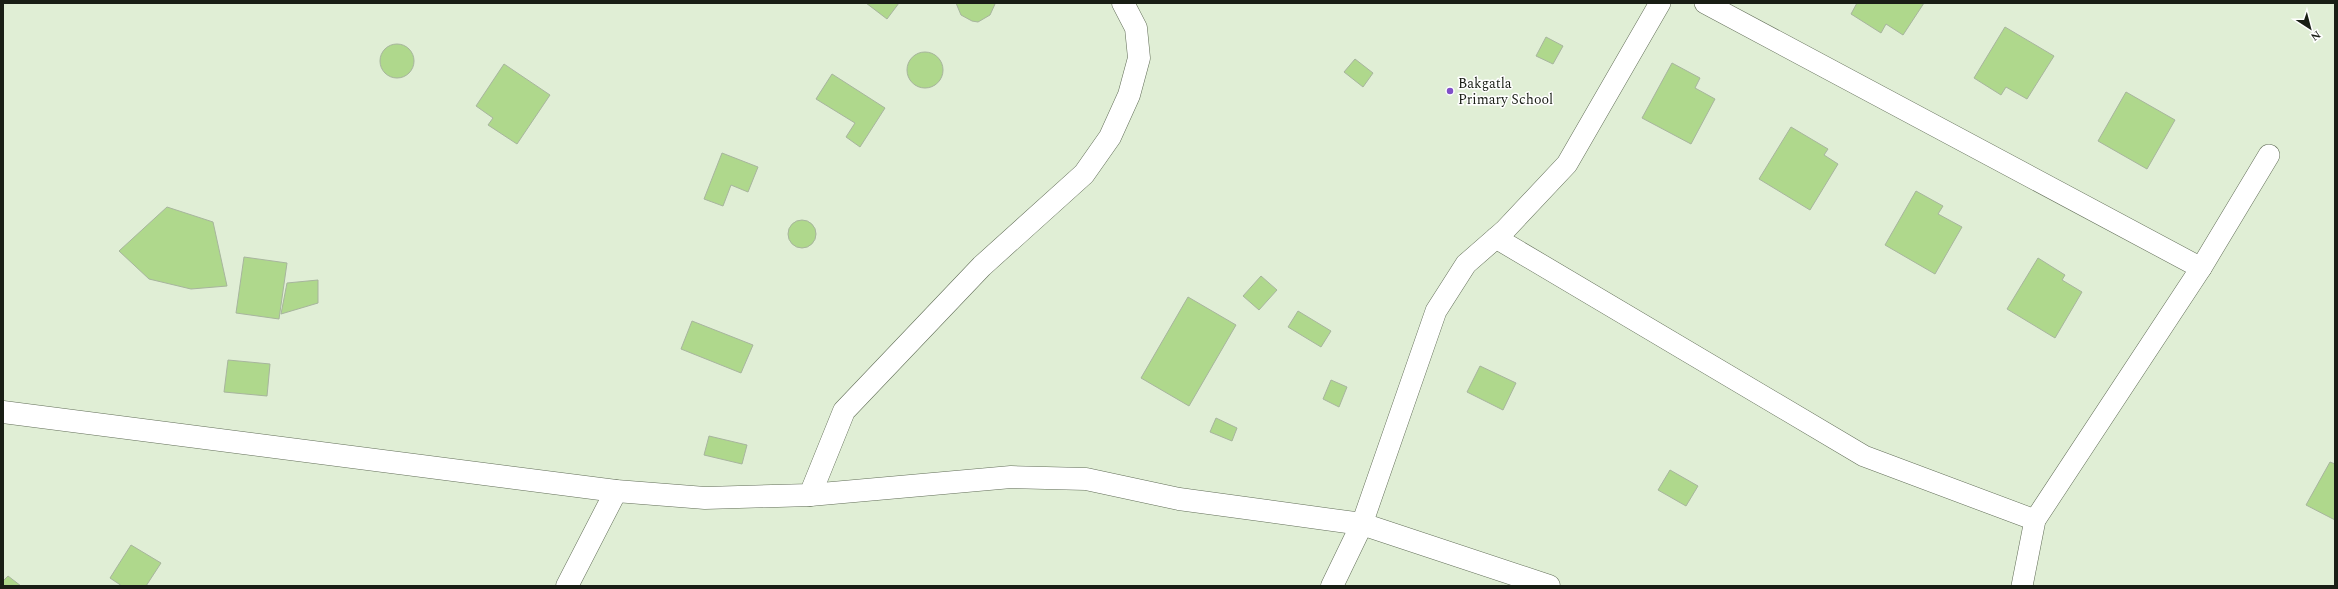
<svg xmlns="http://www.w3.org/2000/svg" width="2338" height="589" font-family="Spectral,serif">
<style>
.building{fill:#afd88c;stroke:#a7b59d}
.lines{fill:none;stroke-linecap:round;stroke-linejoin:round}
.service-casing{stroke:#626e58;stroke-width:22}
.minor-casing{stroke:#626e58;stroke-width:23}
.service{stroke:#fff;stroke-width:21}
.minor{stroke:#fff;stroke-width:22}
.poi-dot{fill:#7f4fc8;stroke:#fff;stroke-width:1.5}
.labels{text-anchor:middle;stroke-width:3;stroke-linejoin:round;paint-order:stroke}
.poi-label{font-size:14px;fill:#191e15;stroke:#fff;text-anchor:start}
</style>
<rect width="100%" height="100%" fill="#e0eed5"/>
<!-- building -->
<g class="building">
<polygon points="866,3 899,3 887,19"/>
<polygon points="956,3 995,3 995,4 990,15 978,22 972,21 961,15"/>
<polygon points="1857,3 1924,3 1903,35 1886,24 1881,33 1851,14"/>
<polygon points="2005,27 2054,56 2027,99 2006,87 2001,95 1974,78"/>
<polygon points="1546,37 1563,46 1553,64 1536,56"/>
<circle cx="397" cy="61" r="17"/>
<circle cx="925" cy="70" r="18"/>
<polygon points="1355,59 1373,73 1363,87 1344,72"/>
<polygon points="1672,63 1700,78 1695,88 1715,99 1691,144 1642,118"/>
<polygon points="504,64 550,95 517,144 488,125 493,118 476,106"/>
<polygon points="832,74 885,108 860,147 846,137 855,123 816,99"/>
<polygon points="2126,92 2175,120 2147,169 2098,141"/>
<polygon points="1791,127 1828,149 1824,155 1838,164 1810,210 1759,179"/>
<polygon points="722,153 758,167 748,192 731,185 723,206 704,199"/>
<polygon points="1916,191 1943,206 1938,214 1962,227 1935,274 1885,245"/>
<polygon points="167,207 213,222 227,286 191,289 149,279 119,251"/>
<circle cx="802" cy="234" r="14"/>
<polygon points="244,257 287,263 279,319 236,313"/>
<polygon points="2038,258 2065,275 2062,280 2082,292 2055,338 2007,309"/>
<polygon points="1261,276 1277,290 1259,310 1243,296"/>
<polygon points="318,280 318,303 281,314 287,283"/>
<polygon points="1188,297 1236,325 1189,406 1141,378"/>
<polygon points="1298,311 1331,331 1321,347 1288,327"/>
<polygon points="692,321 753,345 741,373 681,349"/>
<polygon points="228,360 270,364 267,396 224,392"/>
<polygon points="1480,366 1516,383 1503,410 1467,392"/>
<polygon points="1331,380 1347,387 1339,407 1323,399"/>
<polygon points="1216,418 1237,428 1232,441 1210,432"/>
<polygon points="709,436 747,445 742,464 704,455"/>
<polygon points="2330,462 2335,464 2335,520 2306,505"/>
<polygon points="1670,470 1698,486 1686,506 1658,490"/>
<polygon points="131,545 161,563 146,586 122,586 110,578"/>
<polygon points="8,576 21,586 3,586 3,581"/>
</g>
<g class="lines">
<!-- service casing -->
<g class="service-casing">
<g id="service">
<polyline points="1705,3 2201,268"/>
<polyline points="1496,238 1864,456 2035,520"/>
<polyline points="1362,524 1436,311 1466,264 1505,230 1567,164 1660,3"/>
<polyline points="2022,586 2035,520 2201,268 2269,155"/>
</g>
</g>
<!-- minor casing -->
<g class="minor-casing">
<g id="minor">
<polyline points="3,412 616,491 705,498 810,495 844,411 982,266 1084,174 1110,137 1129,95 1139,58 1136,28 1123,3"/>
<polyline points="810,495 1011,477 1086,479 1179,499 1362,524 1549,586"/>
<polyline points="567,586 616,491"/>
<polyline points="1332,586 1362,524"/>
</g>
</g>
<!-- service -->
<use href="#service" class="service"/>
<!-- minor -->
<use href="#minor" class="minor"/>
</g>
<!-- markers -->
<circle class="poi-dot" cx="1450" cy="91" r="4"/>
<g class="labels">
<!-- poi labels -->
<g class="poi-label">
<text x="1458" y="88">Bakgatla<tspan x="1458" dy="16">Primary School</tspan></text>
</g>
</g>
<!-- border -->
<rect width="2338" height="589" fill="none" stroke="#191e15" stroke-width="8"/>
<!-- north arrow -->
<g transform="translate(2310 28) rotate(144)" stroke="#ffffff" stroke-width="3" paint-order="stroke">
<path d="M0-3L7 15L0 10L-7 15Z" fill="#191e15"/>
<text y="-6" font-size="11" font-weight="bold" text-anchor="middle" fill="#191e15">N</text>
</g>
</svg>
